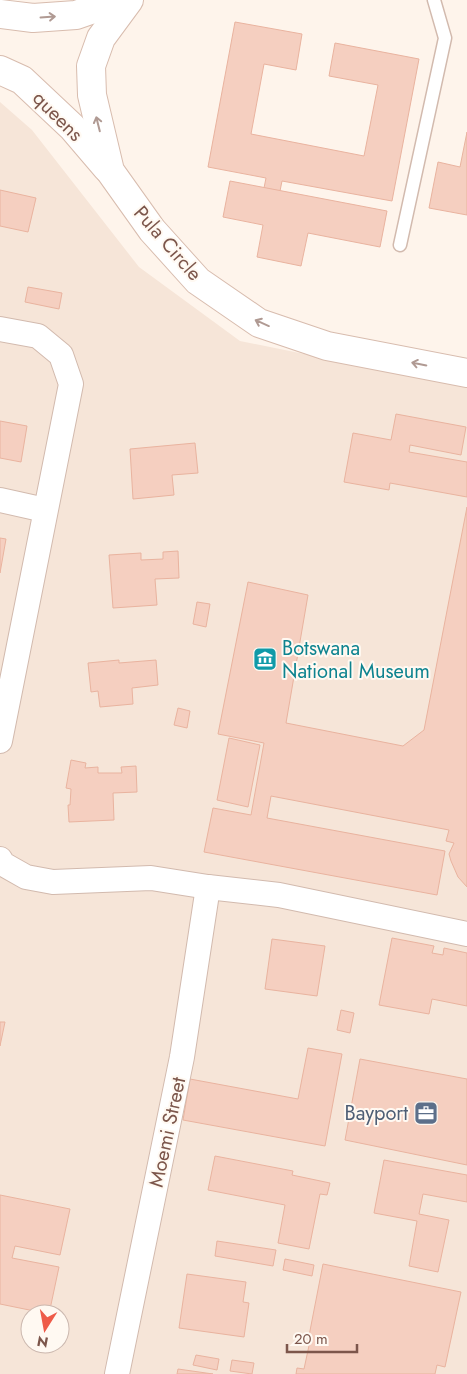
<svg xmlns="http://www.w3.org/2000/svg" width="467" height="1374" font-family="Jost,sans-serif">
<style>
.residential{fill:#f6e5d8;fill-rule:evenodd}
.building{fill:#f5cfc0;stroke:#e9b39f}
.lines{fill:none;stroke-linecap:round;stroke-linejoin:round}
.lane-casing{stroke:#d2baae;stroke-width:15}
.street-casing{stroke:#d2baae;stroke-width:26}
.secondary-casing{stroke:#d8bcae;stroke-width:30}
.lane{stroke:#fff;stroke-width:12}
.street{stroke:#fff;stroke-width:24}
.secondary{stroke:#fff;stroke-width:28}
.oneway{stroke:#b09a93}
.labels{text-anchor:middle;stroke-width:4;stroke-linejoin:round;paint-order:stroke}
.street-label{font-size:20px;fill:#7c564b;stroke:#fff9f2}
.culture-label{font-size:20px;fill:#0d838f;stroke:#fff9f2;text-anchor:start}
.service-label{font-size:20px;fill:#4e5e75;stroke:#fff9f2;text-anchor:end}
</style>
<rect width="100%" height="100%" fill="#fef4eb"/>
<!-- residential -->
<path class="residential" d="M0,102l32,28 107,137 101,74 227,46v987h-467zM30,1314h30v30h-30z"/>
<!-- building -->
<g class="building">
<polygon points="235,22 302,34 296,70 264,64 251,134 364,156 378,85 329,76 335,43 419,59 392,201 282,181 280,191 264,188 266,178 208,167"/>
<polygon points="467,132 467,215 429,208 438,162 460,167"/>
<polygon points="230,181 387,211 380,247 308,233 301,266 257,257 263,225 223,217"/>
<polygon points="0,190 36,198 28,232 0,226"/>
<polygon points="28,287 62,293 59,309 25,302"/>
<polygon points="396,414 466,427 461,455 410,445 409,452 467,462 467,497 390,483 389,490 344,482 353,433 391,440"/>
<polygon points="0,421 27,426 21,462 0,458"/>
<polygon points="195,443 198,473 172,475 174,495 133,499 130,449"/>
<polygon points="467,507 467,887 458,877 451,861 449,854 454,843 446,841 449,830 271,796 267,818 445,851 437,895 204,852 213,808 251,815 264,743 218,734 248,582 308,595 286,723 403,746 424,730"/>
<polygon points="0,538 6,539 0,573"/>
<polygon points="178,551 179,578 155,579 157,605 113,608 109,555 141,553 141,560 163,559 163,552"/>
<polygon points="197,602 210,604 206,627 193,624"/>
<polygon points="119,660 119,663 156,660 158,685 132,688 133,704 100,707 98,691 91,692 88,663"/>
<polygon points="178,708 190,711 187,728 174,725"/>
<polygon points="229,738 260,745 248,807 217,800"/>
<polygon points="71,760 86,763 85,768 98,767 98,773 122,773 121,767 136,766 137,792 113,793 114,820 69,822 68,805 70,805 71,789 66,788"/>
<polygon points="392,938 434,946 432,953 443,955 444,948 467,953 467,1006 432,999 429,1014 379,1005"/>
<polygon points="272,939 325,946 317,996 265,989"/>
<polygon points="341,1010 354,1013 350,1033 337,1030"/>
<polygon points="0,1022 5,1022 0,1046"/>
<polygon points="308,1048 342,1054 325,1146 183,1120 190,1079 298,1099"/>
<polygon points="360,1059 467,1079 467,1165 345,1140"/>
<polygon points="215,1156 293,1171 292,1175 330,1183 327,1195 320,1194 309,1249 278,1243 285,1205 208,1190"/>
<polygon points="384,1160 467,1175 467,1202 423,1194 419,1214 449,1220 438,1272 409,1266 417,1221 374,1213"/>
<polygon points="0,1195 70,1209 60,1255 15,1246 12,1258 59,1267 49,1314 0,1304"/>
<polygon points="217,1241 276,1250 273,1266 215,1256"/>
<polygon points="285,1259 314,1265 312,1276 283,1270"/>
<polygon points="323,1264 461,1292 445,1367 437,1365 435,1374 296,1374 297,1368 304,1369 310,1341 308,1341"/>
<polygon points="187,1274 246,1282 243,1302 249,1303 244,1337 179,1328"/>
<polygon points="196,1355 219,1359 217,1370 193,1365"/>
<polygon points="232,1360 254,1363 252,1374 230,1371"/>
<polygon points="178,1369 213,1374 177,1374"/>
</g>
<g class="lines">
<!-- lane casing -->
<g class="lane-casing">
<polyline id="lane" points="400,245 445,38 434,0"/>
</g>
<!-- street casing -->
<g class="street-casing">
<g id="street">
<polyline points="0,329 38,336 61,355 71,384 0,741"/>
<polyline points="0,500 45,510"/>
<polyline points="0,859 3,864 26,877 53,882 151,878 208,887 279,895 467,934"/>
<polyline points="117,1374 182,1057 208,887"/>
</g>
</g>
<!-- secondary casing -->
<g class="secondary-casing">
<g id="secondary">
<polyline points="129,0 101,38 91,66 92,95 110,171 152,230 198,281 259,323 327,346 467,373"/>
<polyline points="0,14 33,18 76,15 119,0"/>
<polyline points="0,70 22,80 72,127 107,168"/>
</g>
</g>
<!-- lane -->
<use href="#lane" class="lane"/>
<!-- street -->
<use href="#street" class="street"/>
<!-- secondary -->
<use href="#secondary" class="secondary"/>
</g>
<!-- one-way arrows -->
<defs><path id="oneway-shaft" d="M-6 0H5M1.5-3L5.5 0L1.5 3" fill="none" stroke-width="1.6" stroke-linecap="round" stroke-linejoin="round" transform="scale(1.25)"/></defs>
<g class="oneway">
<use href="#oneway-shaft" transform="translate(48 17) rotate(-4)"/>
<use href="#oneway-shaft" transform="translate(98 124) rotate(-104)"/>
<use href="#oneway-shaft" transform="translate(262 323) rotate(-156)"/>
<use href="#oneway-shaft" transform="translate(419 364) rotate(-169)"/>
</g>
<!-- icons -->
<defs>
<g id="museum-square" transform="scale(1.25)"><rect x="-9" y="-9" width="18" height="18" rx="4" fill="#0f9aa8" stroke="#fff9f2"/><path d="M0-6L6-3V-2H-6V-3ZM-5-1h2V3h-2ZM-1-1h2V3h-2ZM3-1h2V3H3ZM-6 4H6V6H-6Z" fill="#fff"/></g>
<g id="office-square" transform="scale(1.25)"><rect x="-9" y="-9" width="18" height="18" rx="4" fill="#5c6f8a" stroke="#fff9f2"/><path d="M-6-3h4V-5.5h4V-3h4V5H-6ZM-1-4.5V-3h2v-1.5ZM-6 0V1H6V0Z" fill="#fff"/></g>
</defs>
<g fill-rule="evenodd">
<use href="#museum-square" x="265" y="659"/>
<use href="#office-square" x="426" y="1113"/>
</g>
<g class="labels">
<!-- street labels -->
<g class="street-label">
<text transform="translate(58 116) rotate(45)" y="7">queens</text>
<text transform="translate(168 243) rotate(49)" y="7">Pula Circle</text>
<text transform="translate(167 1132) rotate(-78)" y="7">Moemi Street</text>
</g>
<!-- culture labels -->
<g class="culture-label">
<text x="282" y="655">Botswana<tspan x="282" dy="23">National Museum</tspan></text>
</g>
<!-- service labels -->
<g class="service-label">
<text x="408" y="1120">Bayport</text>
</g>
</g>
<!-- north arrow -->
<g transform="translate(45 1329) rotate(191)"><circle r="24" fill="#fff9f2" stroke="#cbb8af"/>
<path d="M0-4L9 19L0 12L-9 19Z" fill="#ee5b49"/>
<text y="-8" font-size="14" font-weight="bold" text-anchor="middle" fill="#7c564b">N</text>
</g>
<!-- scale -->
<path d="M287 1344v8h70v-8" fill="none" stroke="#7c564b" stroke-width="2.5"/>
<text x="294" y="1344" font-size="15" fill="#7c564b" stroke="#fff9f2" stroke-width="4" paint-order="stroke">20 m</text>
</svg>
